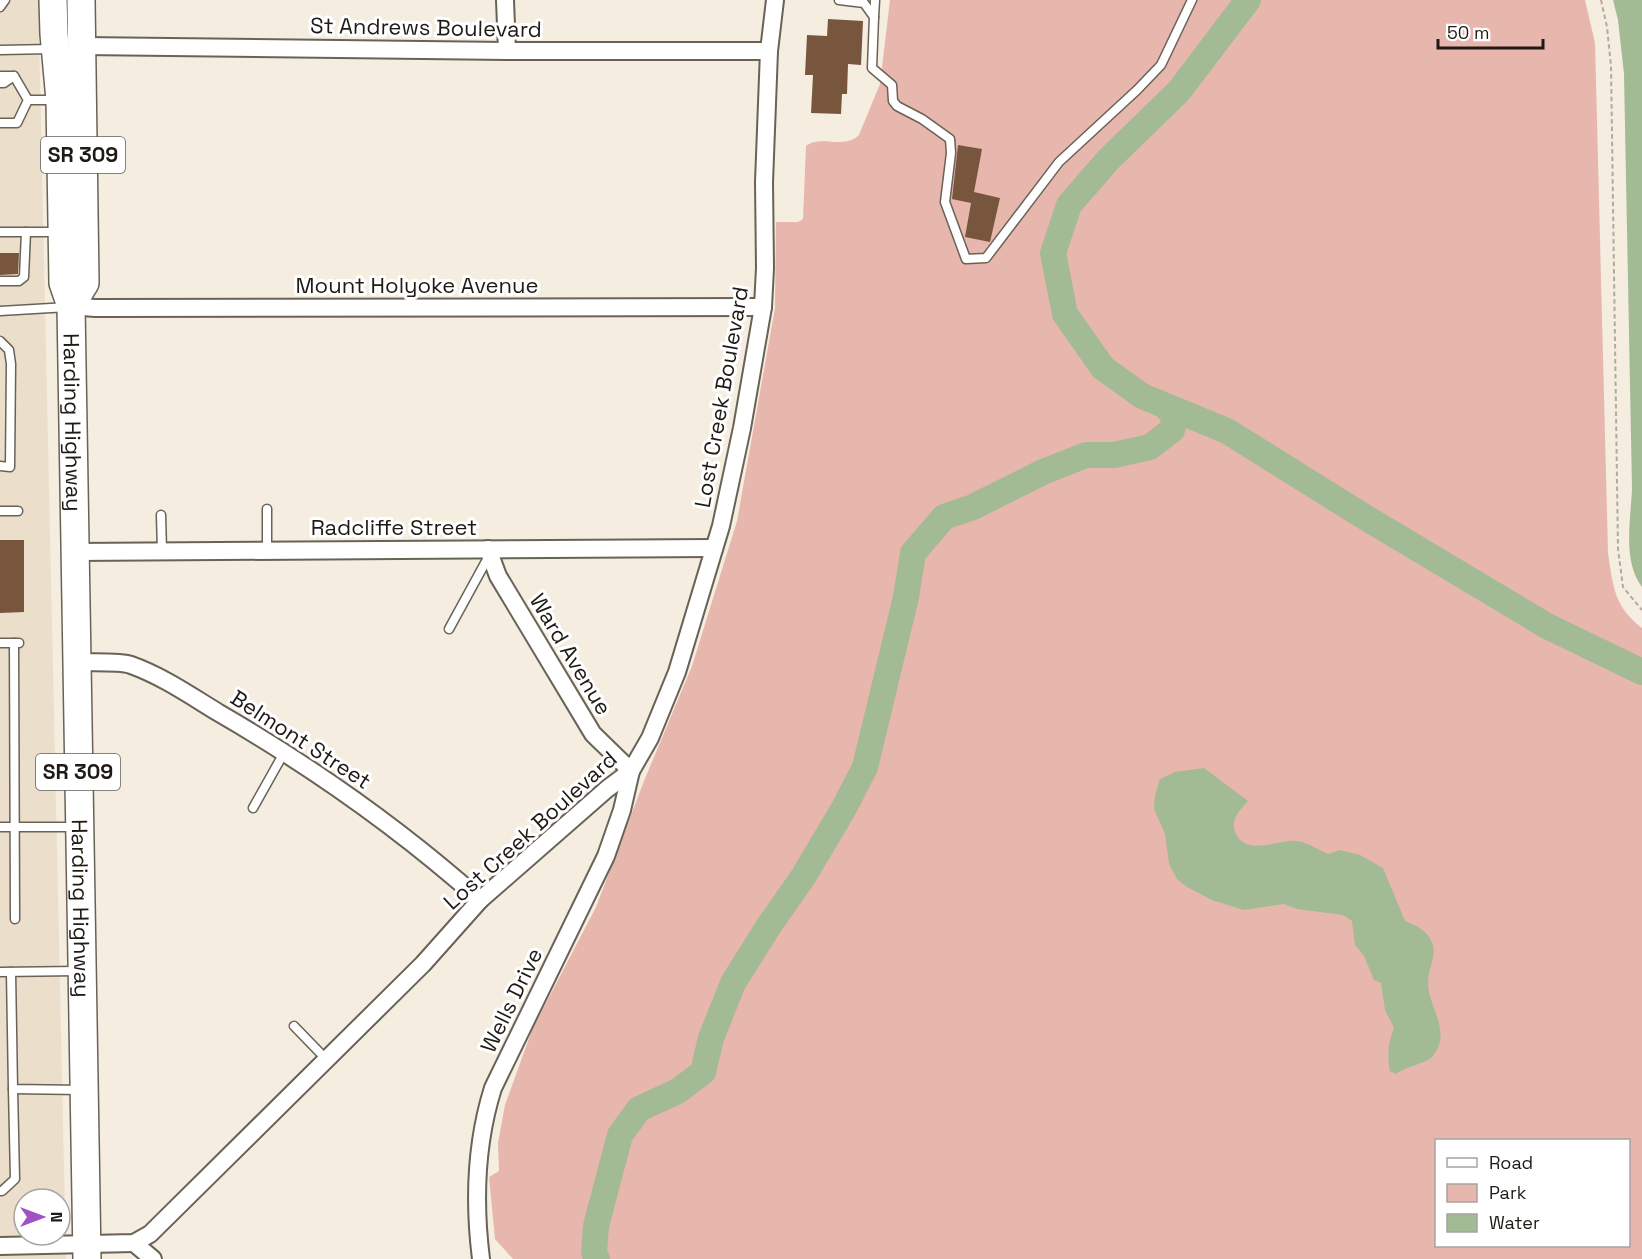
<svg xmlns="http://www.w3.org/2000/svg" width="1642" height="1259" font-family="'Space Grotesk',sans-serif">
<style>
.built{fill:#ebdfcb;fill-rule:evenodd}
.green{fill:#e7b6ad;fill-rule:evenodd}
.water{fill:#a3bb95}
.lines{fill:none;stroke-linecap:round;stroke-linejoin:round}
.river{stroke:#a3bb95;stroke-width:26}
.building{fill:#78553d}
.service-casing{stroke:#696257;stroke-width:11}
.minor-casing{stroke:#696257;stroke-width:20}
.primary-casing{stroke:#696257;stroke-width:30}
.path{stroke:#b1aa9f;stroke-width:2;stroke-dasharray:4.5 3;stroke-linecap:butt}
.service{stroke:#fff;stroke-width:8}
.minor{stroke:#fff;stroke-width:16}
.primary{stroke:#fff;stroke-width:27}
.labels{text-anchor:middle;stroke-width:6;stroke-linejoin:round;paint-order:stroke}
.shield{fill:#fff;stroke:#625f5c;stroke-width:1.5}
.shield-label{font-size:21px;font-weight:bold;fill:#1e1b16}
.street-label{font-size:22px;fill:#1e1b16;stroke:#fff}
</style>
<rect width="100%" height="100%" fill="#f5eddf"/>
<!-- built -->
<path class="built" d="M0,0h42l-3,34 27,1225h-66zM24,1199h36v36h-36z"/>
<!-- green -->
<path class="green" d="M890,0h695l10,43 13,510c5,33 6,54 34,75v631h-1129l-18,-20 -6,-62 10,-6 -1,-28 7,-38 27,-75 64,-123 48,-126 48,-115 45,-145 38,-213 1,-86h22l5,-3 3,-73c15,-12 38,4 53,-11l21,-51zM1436,1140h192v106h-192z"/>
<!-- water -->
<g class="water">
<path d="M1613,0h29v587c-20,-26 -11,-68 -10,-99l-8,-414 -6,-54z"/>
<path d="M1204,768l44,33c-8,9 -19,20 -12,33 11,23 43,5 61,7 10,1 22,9 31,13l12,-4 20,5 23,13 22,53c10,4 20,8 26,19 7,14 -2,26 -3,41 -1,25 25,50 5,75 -7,8 -27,10 -37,18l-6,-3c-3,-15 -2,-29 4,-43l-9,-18 -4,-27 -7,-3 -10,-24 -9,-11 -3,-24 -9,-6 -46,-6 -13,-5 -40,6 -32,-10 -25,-13 -10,-8 -8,-15 -4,-30 -11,-25 1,-14 5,-16 15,-7z"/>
</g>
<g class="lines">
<!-- river -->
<g class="river">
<polyline points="1248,0 1179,91 1108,160 1069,205 1053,253 1065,314 1103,368 1142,396 1227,431 1363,516 1547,626 1642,672"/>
<polyline points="597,1259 594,1252 596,1226 620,1135 639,1109 678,1091 703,1072 711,1038 733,983 768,927 803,877 844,808 865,767 906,597 913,553 944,517 973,507 1043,472 1086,455 1114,455 1150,447 1172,430 1175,417 1166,407"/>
</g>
</g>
<!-- building -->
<g class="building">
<polygon points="828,19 863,21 861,65 848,64 847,94 842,94 841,114 811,113 813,75 805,75 807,35 827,36"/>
<polygon points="958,145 982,149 974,192 1000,198 990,242 965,237 971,203 952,199"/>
<polygon points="0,253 19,253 18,274 0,275"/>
<polygon points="0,540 24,540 24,612 0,613"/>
</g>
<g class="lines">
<!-- service casing -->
<g class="service-casing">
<g id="service">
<polyline points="839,0 864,3 874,17 872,68 892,85 893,101 897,106 922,119 950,139 951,153 945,202 966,259 986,258 1059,162 1137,90 1161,65 1192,0"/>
<polyline points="0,7 5,0"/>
<polyline points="874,17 875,0"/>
<polyline points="0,50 51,49"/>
<polyline points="0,76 14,76 28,100 17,123 0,123"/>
<polyline points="0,83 4,83 14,76"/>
<polyline points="28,100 57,100"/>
<polyline points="0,232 58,232"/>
<polyline points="0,281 19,281 24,277 26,232"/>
<polyline points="0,311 68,307"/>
<polyline points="0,341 9,350 11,364 10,467 0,466"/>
<polyline points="0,511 18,511"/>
<polyline points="161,515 162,551"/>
<polyline points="267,550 267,509"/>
<polyline points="449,629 490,554"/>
<polyline points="0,643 19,643"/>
<polyline points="14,643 15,919"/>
<polyline points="253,808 285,751"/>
<polyline points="0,827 78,827"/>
<polyline points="0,972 78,971"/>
<polyline points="11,972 13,1089 81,1090"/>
<polyline points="294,1026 326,1059"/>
<polyline points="0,1191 2,1191 15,1179 13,1089"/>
</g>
</g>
<!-- minor casing -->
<g class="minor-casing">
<g id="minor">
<polyline points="505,0 507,51"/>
<polyline points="82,46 507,51 769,51"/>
<polyline points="71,306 95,308 763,307"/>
<polyline points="74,552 714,548"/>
<path d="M76,662c14,1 44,-1 55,3 31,11 60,31 88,48 93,54 180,115 261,187"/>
<polyline points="134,1243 153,1259"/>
<polyline points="0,1246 134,1243 150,1234 423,964 480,900 607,789 631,771 650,738 677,672 721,526 742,428 763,307 765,268 764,182 769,51 775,0"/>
<path d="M481,1259c-7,-56 -5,-117 12,-171l113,-232 16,-46 9,-39 -38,-37 -95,-158 -10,-27"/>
</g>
</g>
<!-- primary casing -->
<g class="primary-casing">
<g id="primary">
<path id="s1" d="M53,0l1,34 6,66 3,183 8,23 16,953"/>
<polyline points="71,306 85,283 81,0"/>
</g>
</g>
<!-- path -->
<polyline class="path" points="1601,0 1607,27 1611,66 1618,549 1623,587 1642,610"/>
<!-- service -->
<use href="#service" class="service"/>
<!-- minor -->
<use href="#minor" class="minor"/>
<!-- primary -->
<use href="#primary" class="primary"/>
</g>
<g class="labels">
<!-- shield labels -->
<g class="shield">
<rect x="41" y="137" width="84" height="36" rx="4.5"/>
<rect x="36" y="754" width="84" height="36" rx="4.5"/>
</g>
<g class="shield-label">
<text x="83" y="162">SR 309</text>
<text x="78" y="779">SR 309</text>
</g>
<!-- street labels -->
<g class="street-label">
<text transform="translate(426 27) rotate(1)" y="8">St Andrews Boulevard</text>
<text x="417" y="293">Mount Holyoke Avenue</text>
<text transform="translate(721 397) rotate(-80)" y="8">Lost Creek Boulevard</text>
<text dy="8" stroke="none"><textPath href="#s1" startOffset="424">Harding Highway</textPath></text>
<text x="394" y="535">Radcliffe Street</text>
<text transform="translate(571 654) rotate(59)" y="8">Ward Avenue</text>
<text transform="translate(301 739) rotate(33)" y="8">Belmont Street</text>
<text transform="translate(530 830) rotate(-42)" y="8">Lost Creek Boulevard</text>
<text dy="8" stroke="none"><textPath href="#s1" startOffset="910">Harding Highway</textPath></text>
<text transform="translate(511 1000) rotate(-64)" y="8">Wells Drive</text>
</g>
</g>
<!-- legend -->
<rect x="1435" y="1139" width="195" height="108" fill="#ffffff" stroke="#a5a4a2" stroke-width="1.5"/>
<rect x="1447" y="1158" width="30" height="9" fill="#ffffff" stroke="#a5a4a2" stroke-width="1.5"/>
<text x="1489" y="1169" font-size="18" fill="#1e1b16">Road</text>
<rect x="1447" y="1184" width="30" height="18" fill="#e7b6ad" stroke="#a5a4a2" stroke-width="1.5"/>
<text x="1489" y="1199" font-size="18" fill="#1e1b16">Park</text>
<rect x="1447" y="1214" width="30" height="18" fill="#a3bb95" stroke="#a5a4a2" stroke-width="1.5"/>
<text x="1489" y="1229" font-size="18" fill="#1e1b16">Water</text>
<!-- north arrow -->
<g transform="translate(42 1217) rotate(90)"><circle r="28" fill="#ffffff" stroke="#a5a4a2" stroke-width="1.5"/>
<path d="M0-4.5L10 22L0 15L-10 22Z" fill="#9e52c4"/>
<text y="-9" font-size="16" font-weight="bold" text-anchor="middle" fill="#1e1b16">N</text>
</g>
<!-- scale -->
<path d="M1438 39v9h105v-9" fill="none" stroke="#1e1b16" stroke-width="3"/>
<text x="1447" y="39" font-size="18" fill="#1e1b16" stroke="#ffffff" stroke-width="4.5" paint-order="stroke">50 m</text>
</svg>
